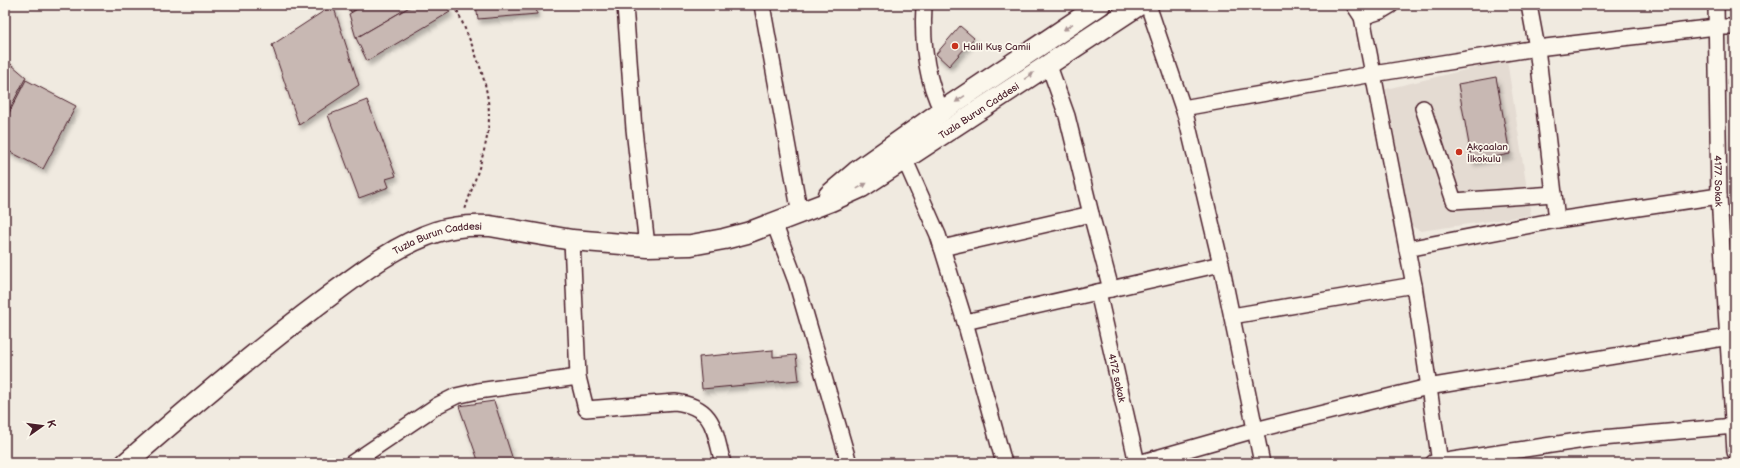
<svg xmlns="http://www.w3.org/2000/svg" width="1740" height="468" font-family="'Balsamiq Sans',sans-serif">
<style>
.built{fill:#e4dbd2}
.building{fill:#c8b8b3;stroke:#4a1f2b;filter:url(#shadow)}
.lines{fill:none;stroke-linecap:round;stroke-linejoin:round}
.minor-casing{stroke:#4a1f2b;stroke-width:18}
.major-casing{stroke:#4a1f2b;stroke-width:23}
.path{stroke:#4a1f2b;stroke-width:2;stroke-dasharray:3 3;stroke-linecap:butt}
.minor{stroke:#fbf7ec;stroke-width:15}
.major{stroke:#fbf7ec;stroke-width:20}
.oneway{fill:#ab9695}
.poi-dot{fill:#c8321e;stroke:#fbf7ec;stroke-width:1.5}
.labels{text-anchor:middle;stroke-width:3.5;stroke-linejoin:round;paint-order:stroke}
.poi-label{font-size:10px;fill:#4a1f2b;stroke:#fbf7ec;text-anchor:start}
.street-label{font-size:10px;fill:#4a1f2b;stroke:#fbf7ec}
</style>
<defs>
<filter id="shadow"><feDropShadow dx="2.5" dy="4.5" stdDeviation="2" flood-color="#0004"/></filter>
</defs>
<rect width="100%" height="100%" fill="#f0eae0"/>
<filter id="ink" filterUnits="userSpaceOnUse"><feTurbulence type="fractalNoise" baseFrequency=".025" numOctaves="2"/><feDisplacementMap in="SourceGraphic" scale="8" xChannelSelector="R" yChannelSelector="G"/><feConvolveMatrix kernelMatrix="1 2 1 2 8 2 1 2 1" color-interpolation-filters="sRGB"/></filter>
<g filter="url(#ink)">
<!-- built -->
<polygon class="built" points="1507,60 1531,215 1421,231 1411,226 1386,89"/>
<!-- building -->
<g class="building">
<polygon points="333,5 359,85 299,125 272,45"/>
<polygon points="347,5 364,5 351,12"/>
<polygon points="364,5 413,5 356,38 349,14"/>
<polygon points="413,5 446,5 450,12 367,61 356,38"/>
<polygon points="476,5 536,5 537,14 478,19"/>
<polygon points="960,26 974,38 949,66 936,54"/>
<polygon points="5,59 26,77 5,118"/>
<polygon points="1496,77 1510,154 1472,161 1458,84"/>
<polygon points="26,80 76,106 43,169 5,149 5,121"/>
<polygon points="367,100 396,176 386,179 389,187 359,198 328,115"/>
<polygon points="773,350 773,357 796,355 799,380 702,389 699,357"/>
<polygon points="494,401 514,463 479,463 459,406"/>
<polygon points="558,457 559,463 526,463 526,462"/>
</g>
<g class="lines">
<!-- minor casing -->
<g class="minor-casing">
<g id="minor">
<polyline points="625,5 634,129 647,246"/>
<polyline points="762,5 800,214"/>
<path d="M924,5c-2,35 2,75 18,106"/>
<polyline points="1148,5 1186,117 1221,264 1262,463"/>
<polyline points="1354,5 1362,17 1414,285 1440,463"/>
<polyline points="1529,5 1537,48 1557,220"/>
<path id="s1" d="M1716,5l3,191 16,256"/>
<polyline points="1362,17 1381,11 1391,5"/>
<polyline points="1048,63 1067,116 1091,214 1111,289"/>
<polyline points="1183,108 1373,74 1537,48 1716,27 1735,27"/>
<polyline points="1423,108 1454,201 1554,194"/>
<polyline points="905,160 938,235 965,322 1004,463"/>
<polyline points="774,223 796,281 849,463"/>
<path d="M572,240l6,137 8,32 89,-7c40,5 39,28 48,61"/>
<polyline points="942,248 1091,214"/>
<polyline points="1407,249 1557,220 1719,196"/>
<path id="s2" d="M1098,292l39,171"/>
<polyline points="1232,316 1414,285"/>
<polyline points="965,322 1221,264"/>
<polyline points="352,463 438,405 456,396 478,391 578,377"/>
<polyline points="1139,463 1255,430 1428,387 1735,336"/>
<polyline points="1433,463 1591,439 1734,426"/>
</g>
</g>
<!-- major casing -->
<g class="major-casing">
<g id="major">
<polyline points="829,195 856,172 942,111 1100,5"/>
<path id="s3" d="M126,463c63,-55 127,-110 194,-160 35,-26 73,-57 116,-71 18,-6 35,-7 54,-6l82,14 75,6 44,-1 33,-6 23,-6 84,-32 31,-14 277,-182"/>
</g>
</g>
<!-- path -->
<path class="path" d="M455,5c17,42 41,85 32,132 -4,23 -15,50 -22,73"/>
<!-- minor -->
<use href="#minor" class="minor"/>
<!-- major -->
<use href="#major" class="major"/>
</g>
<!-- one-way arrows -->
<defs><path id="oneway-solid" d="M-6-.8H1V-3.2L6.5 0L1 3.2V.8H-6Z"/></defs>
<g class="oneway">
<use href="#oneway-solid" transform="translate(1068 27) rotate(146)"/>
<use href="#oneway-solid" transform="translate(1029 76) rotate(-34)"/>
<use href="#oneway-solid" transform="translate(960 99) rotate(146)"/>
<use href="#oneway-solid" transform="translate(862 186) rotate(-29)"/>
</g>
</g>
<!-- markers -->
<g class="poi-dot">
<circle cx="955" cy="46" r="4"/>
<circle cx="1459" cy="152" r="4"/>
</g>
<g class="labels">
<!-- poi labels -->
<g class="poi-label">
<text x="963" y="50">Halil Kuş Camii</text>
<text x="1467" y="150">Akçaalan<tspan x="1467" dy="12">İlkokulu</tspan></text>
</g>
<!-- street labels -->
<g class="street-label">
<text dy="4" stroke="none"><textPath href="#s3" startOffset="966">Tuzla Burun Caddesi</textPath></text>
<text dy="4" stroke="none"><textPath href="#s1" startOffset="176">4177. Sokak</textPath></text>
<text dy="4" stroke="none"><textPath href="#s3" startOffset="388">Tuzla Burun Caddesi</textPath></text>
<text dy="4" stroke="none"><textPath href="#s2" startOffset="88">4172 sokak</textPath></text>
</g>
</g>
<!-- margin -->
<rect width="1740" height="468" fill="none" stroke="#fbf7ec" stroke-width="20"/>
<rect x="10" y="10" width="1720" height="448" fill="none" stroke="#4a1f2b" stroke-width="1.5" filter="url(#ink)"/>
<!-- north arrow -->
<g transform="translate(42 426) rotate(76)" stroke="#fbf7ec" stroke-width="3" paint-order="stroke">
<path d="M0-3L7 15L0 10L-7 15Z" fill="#4a1f2b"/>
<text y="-6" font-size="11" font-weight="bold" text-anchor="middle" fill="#4a1f2b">K</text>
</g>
</svg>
